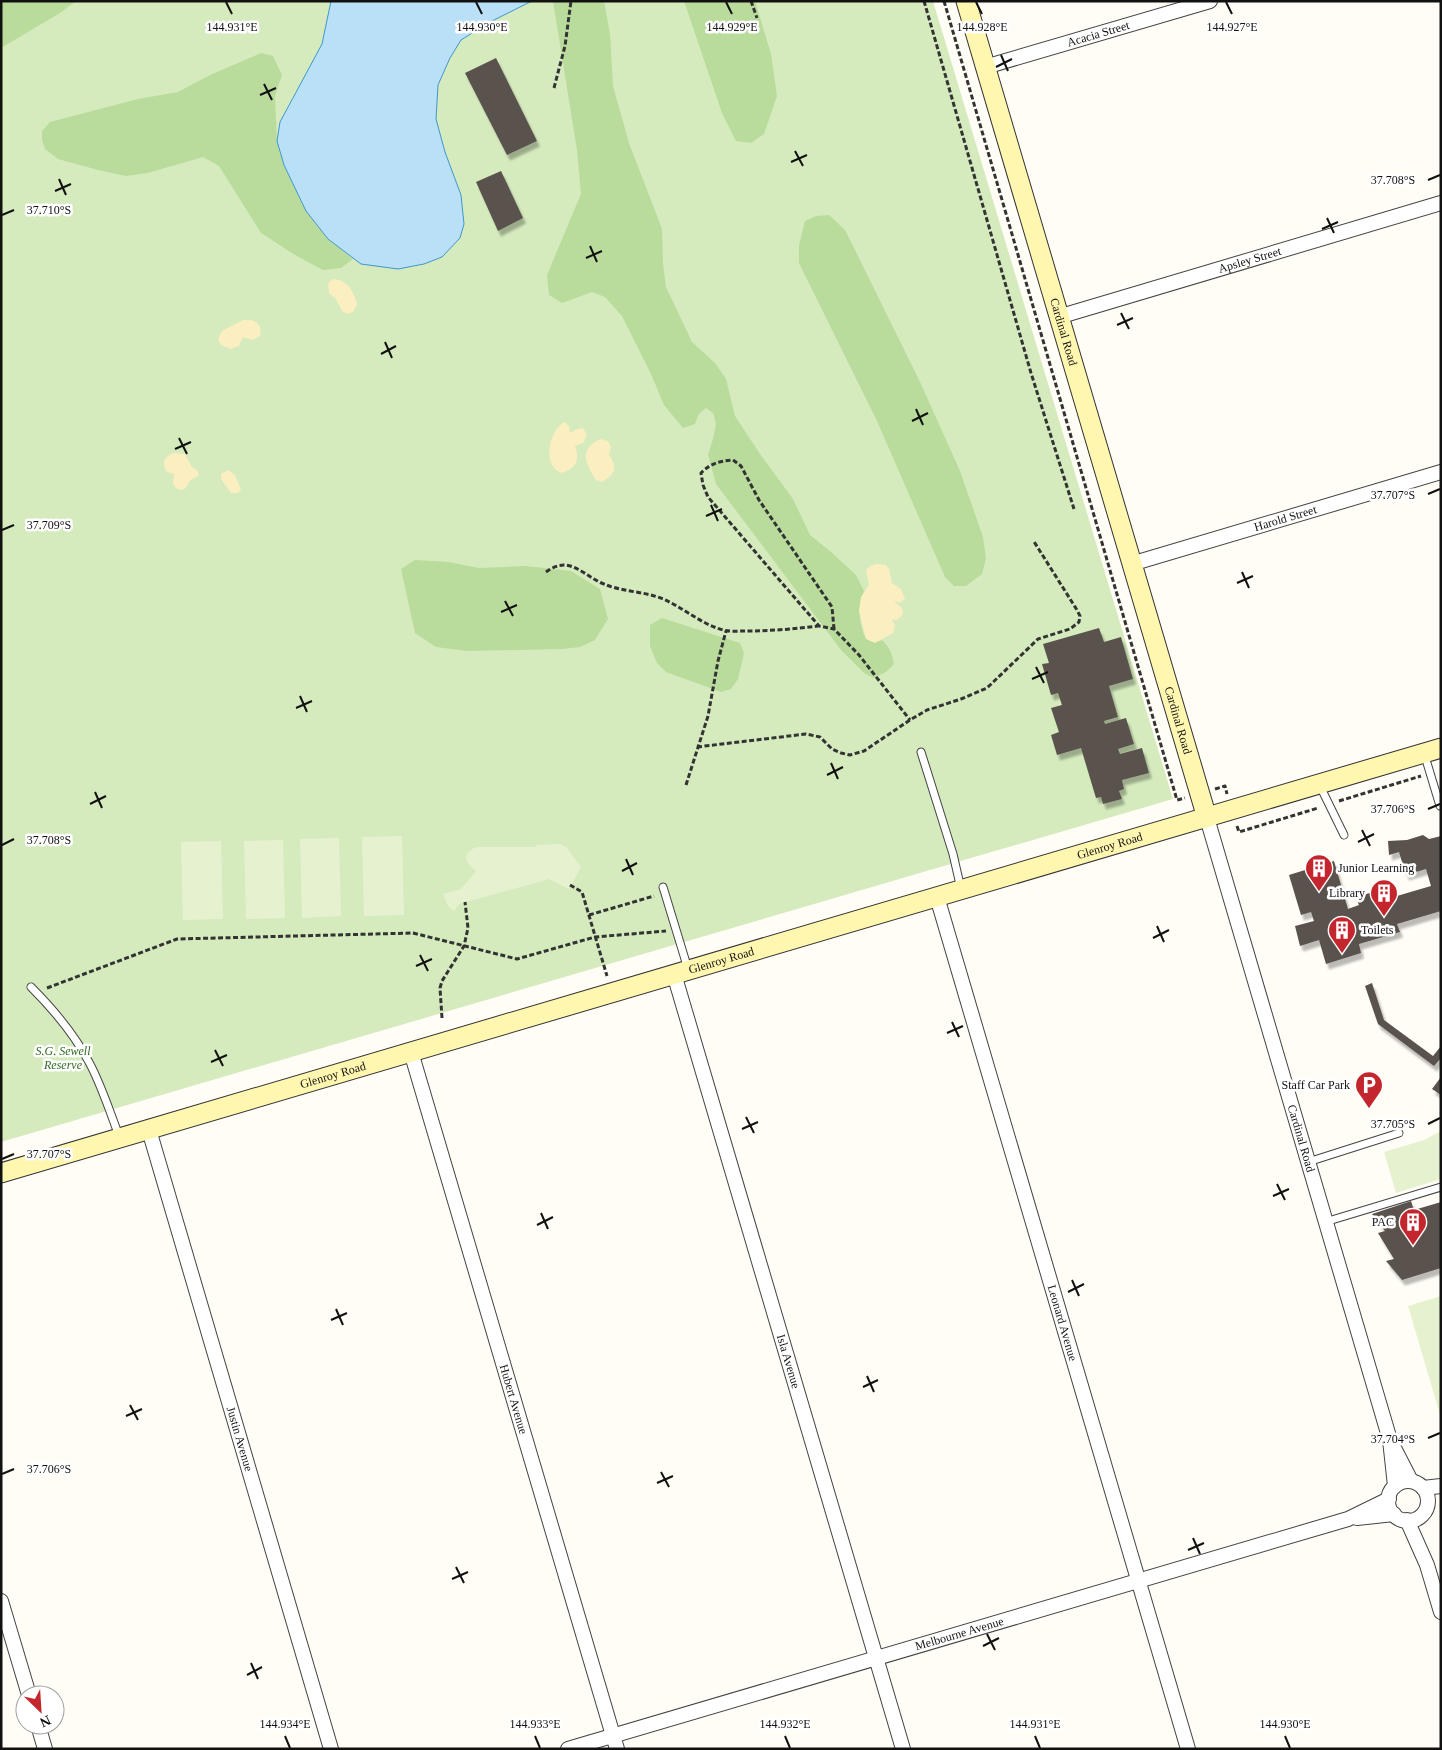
<svg xmlns="http://www.w3.org/2000/svg" width="1442" height="1750" font-family="Georgia,serif">
<style>
.green{fill:#d5ebbd}
.forest{fill:#b9dc9c}
.sand{fill:#fbeec1}
.pitch{fill:#e6f2cf}
.water{fill:#b9e0f7;stroke:#3f96cf}
.building{fill:#5a524d;filter:url(#shadow)}
.lines{fill:none;stroke-linecap:round;stroke-linejoin:round}
.lane-casing{stroke:#444;stroke-width:9}
.street-casing{stroke:#444;stroke-width:16}
.secondary-casing{stroke:#333;stroke-width:21}
.path{stroke:#333;stroke-width:3;stroke-dasharray:5 2.5;stroke-linecap:butt}
.lane{stroke:#fff;stroke-width:7}
.street{stroke:#fff;stroke-width:14}
.secondary{stroke:#fff6b0;stroke-width:19}
.ticks{fill:none;stroke:#111;stroke-width:2}
.labels{text-anchor:middle;stroke-width:5;stroke-linejoin:round;paint-order:stroke}
.street-label{font-size:12px;fill:#111;stroke:#fff}
.poi-label{font-size:12px;fill:#111;stroke:#fff;text-anchor:end}
.park-label{font-size:12px;font-style:italic;fill:#2f6b1f;stroke:#fff}
.ticks-label{font-size:12px;text-anchor:middle;fill:#111;stroke:#fff;stroke-width:5;stroke-linejoin:round;paint-order:stroke}
</style>
<defs>
<filter id="shadow"><feDropShadow dx="3" dy="5.5" stdDeviation="1" flood-color="#0004"/></filter>
</defs>
<rect width="100%" height="100%" fill="#fffdf5"/>
<!-- green -->
<polygon class="green" points="1,1 933,1 1173,799 1,1142"/>
<!-- forest -->
<g class="forest">
<polygon points="1,1 76,1 60,13 1,48"/>
<path d="M553,1h51l6,33 3,52 16,57 33,86 1,35 3,23 26,55 23,21 11,16 9,37 25,38 33,45 17,36 21,17 25,23 8,16c-7,15 -5,34 2,48l14,2 2,-1c8,7 10,14 12,24l-8,8 -12,6 -10,-5 -23,-23 -125,-166 -8,-29 5,-16 3,-15 -3,-11 -7,-5 -7,6 -4,10 -12,4 -19,-23 -13,-31 -29,-58 -17,-19 -13,-5 -30,11 -13,-8 -2,-20 34,-81 -4,-44z"/>
<polygon points="684,1 755,1 771,54 777,96 764,134 751,143 736,141 722,113"/>
<polygon points="261,53 273,56 282,75 275,96 277,141 284,165 306,211 328,239 353,259 341,268 323,270 295,255 261,233 219,166 203,157 148,173 126,176 98,170 58,159 45,149 42,140 42,131 50,122 138,99 178,92 210,75"/>
<polygon points="829,215 845,230 855,250 920,382 960,471 983,537 986,558 982,574 966,586 954,586 945,577 877,421 799,263 799,245 805,221 816,216"/>
<polygon points="415,560 448,562 479,568 526,566 571,571 600,589 608,619 595,640 580,647 562,649 467,651 436,647 415,633 401,569"/>
<polygon points="662,618 740,643 744,653 738,679 731,689 721,692 666,672 657,663 650,646 650,625"/>
</g>
<!-- sand -->
<g class="sand">
<path d="M333,279c13,0 23,14 24,26l-4,7 -5,2 -6,-3 -6,-12 -7,-6 -1,-10z"/>
<path d="M243,320c11,-1 20,3 17,16l-8,4 -9,-3 -4,9 -8,3 -10,-4 -3,-6 4,-8z"/>
<path d="M565,422l4,4 1,7 7,-4 6,-1 4,7 -4,8 -8,3c5,14 2,21 -13,27 -20,-6 -14,-43 3,-51z"/>
<path d="M600,439l8,2 3,6 -2,8c9,13 6,19 -7,27l-6,-2c-10,-16 -18,-30 4,-41z"/>
<path d="M174,453l11,1 7,13 5,3 2,4c-2,4 -4,3 -8,6 -4,4 -3,8 -9,10l-5,-1 -4,-5 1,-10 -7,-2c-6,-8 -3,-16 7,-19z"/>
<polygon points="228,470 235,475 241,490 238,493 231,493 221,479 221,474"/>
<polygon points="877,564 886,565 889,569 892,583 901,589 905,599 900,603 895,601 895,602 902,608 903,614 897,620 892,619 895,626 893,633 875,643 866,639 859,611 861,597 869,585 866,570 870,566"/>
</g>
<!-- pitch -->
<g class="pitch">
<polygon points="402,836 404,915 364,916 362,837"/>
<polygon points="339,838 341,916 302,918 300,839"/>
<polygon points="283,840 285,918 246,919 244,841"/>
<polygon points="221,841 223,919 183,920 181,842"/>
<path d="M560,844l6,3 15,20 -12,22 -20,-10 -90,25 -5,7 -6,-5 -5,-12 18,-5 15,-18c-10,-8 -16,-18 1,-24h59v-2z"/>
<polygon points="1441,1131 1441,1179 1396,1193 1384,1152 1424,1140"/>
<polygon points="1441,1296 1441,1418 1408,1306"/>
</g>
<!-- water -->
<polygon class="water" points="331,1 532,1 492,21 461,40 450,58 438,85 436,119 445,152 461,195 464,224 460,238 442,257 424,264 398,269 361,264 328,239 306,211 284,165 277,141 280,122 322,44"/>
<!-- building -->
<g class="building">
<polygon points="496,58 537,141 507,155 465,73"/>
<polygon points="501,171 523,218 498,231 476,182"/>
<polygon points="1099,628 1104,642 1121,637 1133,679 1109,686 1118,717 1104,721 1105,724 1126,718 1134,744 1118,749 1120,754 1142,748 1149,773 1122,780 1124,789 1119,791 1122,799 1103,804 1101,797 1096,798 1081,748 1057,755 1051,735 1059,732 1051,708 1062,705 1058,693 1051,695 1042,664 1049,663 1043,644"/>
<polygon points="1423,835 1429,839 1441,836 1441,911 1397,924 1400,932 1359,944 1361,953 1326,964 1319,940 1300,946 1295,926 1314,921 1311,912 1301,915 1289,875 1334,861 1348,909 1359,905 1356,897 1387,888 1390,898 1431,886 1426,869 1406,875 1399,852 1389,855 1388,841 1407,840"/>
<polygon points="1372,983 1384,1020 1433,1056 1441,1046 1441,1058 1434,1066 1378,1024 1365,986"/>
<polygon points="1441,1077 1441,1095 1432,1089"/>
<polygon points="1411,1201 1414,1210 1441,1202 1441,1268 1402,1280 1386,1261 1394,1259 1378,1233 1385,1231 1372,1214"/>
</g>
<g class="lines">
<!-- lane casing -->
<g class="lane-casing">
<g id="lane">
<polyline points="921,752 953,854 961,889"/>
<polyline points="1424,753 1440,806"/>
<polyline points="1320,786 1344,835"/>
<polyline points="663,887 688,969"/>
<path d="M31,987c23,23 44,48 59,77 12,23 20,48 29,72"/>
<polyline points="1308,1162 1399,1133"/>
<polyline points="1325,1222 1441,1187"/>
</g>
</g>
<!-- street casing -->
<g class="street-casing">
<g id="street">
<path id="s1" d="M985,67l225,-66"/>
<path id="s2" d="M1058,317l383,-114"/>
<path id="s3" d="M1131,564l310,-92"/>
<path id="s4" d="M1207,818l183,622 5,46"/>
<path id="s5" d="M937,897l251,852"/>
<path id="s6" d="M674,974l229,775"/>
<path id="s7" d="M411,1052l206,697"/>
<path id="s8" d="M149,1130l182,619"/>
<polyline points="1394,1448 1411,1481"/>
<circle cx="1408" cy="1501" r="20"/>
<polyline points="1423,1488 1441,1486"/>
<polyline points="1357,1518 1394,1514"/>
<polyline points="1407,1520 1427,1565 1441,1612"/>
<polyline points="1,1601 29,1695"/>
<polyline points="38,1725 45,1749"/>
<path id="s9" d="M568,1749l780,-230 41,-20"/>
</g>
</g>
<!-- secondary casing -->
<g class="secondary-casing">
<g id="secondary">
<path id="s10" d="M966,1l241,817"/>
<path id="s11" d="M1,1173l1440,-425"/>
</g>
</g>
<!-- path -->
<g class="path">
<polyline points="751,1 757,18"/>
<polyline points="924,1 1031,373 1074,509"/>
<polyline points="944,1 1177,800 1185,798"/>
<polyline points="554,88 565,46 571,1"/>
<path d="M546,572c24,-18 37,4 58,12 18,8 40,7 59,15 21,9 38,25 60,31 8,2 16,1 23,1 24,0 48,-2 72,-5"/>
<path d="M834,629l-2,-22 -73,-107 -18,-34 -8,-6c-13,1 -22,3 -32,13l2,12 5,12 111,129 15,3 25,26 51,65"/>
<polyline points="697,747 806,734 820,737 832,749 841,753 850,755 864,751 910,720 927,710 961,699 987,688 1038,639 1070,629 1079,622 1080,616 1077,610 1033,540"/>
<polyline points="686,785 708,716 718,661 726,631"/>
<polyline points="1215,789 1225,786 1227,794"/>
<polyline points="1339,801 1421,776"/>
<polyline points="1237,826 1239,832 1318,808"/>
<polyline points="570,885 582,892 607,976"/>
<polyline points="589,915 654,896"/>
<polyline points="47,988 177,939 413,933 517,959 595,937 666,931"/>
<polyline points="442,1018 440,988 442,981 464,946 468,928 465,902"/>
</g>
<!-- lane -->
<use href="#lane" class="lane"/>
<!-- street -->
<use href="#street" class="street"/>
<!-- secondary -->
<use href="#secondary" class="secondary"/>
</g>
<!-- ticks -->
<path class="ticks" d="M226,2l6,12M476,2l6,12M726,2l6,12M976,2l6,12M1226,2l6,12M1001,55l7,16M996,67l16,-8M264,84l8,16M260,95l16,-7M795,151l8,15M791,162l16,-7M59,179l7,16M1428,180l12,-5M55,191l16,-7M2,215l12,-5M1327,218l7,15M1322,229l16,-7M590,246l7,16M586,258l16,-7M1121,313l8,16M1117,325l16,-7M385,342l7,16M381,354l15,-8M916,409l7,16M912,421l16,-8M179,438l8,16M175,449l16,-7M1428,494l12,-5M711,505l7,16M706,516l16,-7M2,530l12,-5M1242,572l7,16M1237,583l16,-7M505,601l8,15M501,612l16,-7M1036,667l8,16M1032,679l16,-7M300,696l7,16M296,708l16,-7M831,763l7,16M827,775l16,-8M95,792l7,16M90,804l16,-8M1428,809l12,-5M1362,830l8,16M1358,842l16,-8M2,845l12,-6M626,859l7,16M622,871l15,-8M1157,926l7,16M1153,938l16,-8M420,955l8,16M416,966l16,-7M952,1022l7,15M947,1033l16,-7M215,1050l8,16M211,1062l16,-7M746,1117l8,16M1428,1124l12,-6M742,1129l16,-7M2,1159l12,-5M1277,1184l8,16M1273,1196l16,-7M541,1213l7,16M537,1225l16,-8M1072,1280l7,16M1068,1292l16,-8M336,1309l7,16M331,1320l16,-7M867,1376l7,16M863,1387l15,-7M130,1405l8,15M126,1416l16,-7M1428,1438l12,-5M661,1472l8,15M2,1474l12,-5M657,1483l16,-7M1193,1538l7,16M1188,1550l16,-7M456,1567l8,16M452,1579l16,-7M987,1634l8,16M983,1646l16,-8M251,1663l7,16M247,1675l15,-8M285,1736l5,12M535,1736l5,12M785,1736l5,12M1035,1736l5,12M1285,1736l5,12"/>
<!-- icons -->
<defs>
<g id="building-pin" transform="scale(1.4375)"><path d="M0 17L-7.5 6A9.5 9.5 0 1 1 7.5 6Z" fill="#c4262e" stroke="#fff"/><path d="M-4-6H4V6H1V3H-1V6H-4ZM-2.5-4.3h1.7v1.8h-1.7ZM.8-4.3h1.7v1.8H.8ZM-2.5-1h1.7V.8h-1.7ZM.8-1h1.7V.8H.8Z" fill="#fff"/></g>
<g id="parking-pin" transform="scale(1.4375)"><path d="M0 17L-7.5 6A9.5 9.5 0 1 1 7.5 6Z" fill="#c4262e" stroke="#fff"/><path d="M-3.5-5.5H1a3.5 3.5 0 0 1 0 7H-1V5.5H-3.5ZM-1-3.4V-.6H.8a1.4 1.4 0 0 0 0-2.8Z" fill="#fff"/></g>
</defs>
<g fill-rule="evenodd">
<use href="#building-pin" x="1319" y="868"/>
<use href="#building-pin" x="1384" y="893"/>
<use href="#building-pin" x="1342" y="930"/>
<use href="#parking-pin" x="1369" y="1085"/>
<use href="#building-pin" x="1413" y="1222"/>
</g>
<g class="labels">
<!-- street labels -->
<g class="street-label">
<text dy="4" stroke="none"><textPath href="#s1" startOffset="118">Acacia Street</textPath></text>
<text dy="4" stroke="none"><textPath href="#s2" startOffset="200">Apsley Street</textPath></text>
<text dy="4" stroke="none"><textPath href="#s10" startOffset="345">Cardinal Road</textPath></text>
<text dy="4" stroke="none"><textPath href="#s3" startOffset="161">Harold Street</textPath></text>
<text dy="4" stroke="none"><textPath href="#s10" startOffset="750">Cardinal Road</textPath></text>
<text dy="4" stroke="none"><textPath href="#s11" startOffset="1156">Glenroy Road</textPath></text>
<text dy="4" stroke="none"><textPath href="#s11" startOffset="751">Glenroy Road</textPath></text>
<text dy="4" stroke="none"><textPath href="#s11" startOffset="346">Glenroy Road</textPath></text>
<text dy="4" stroke="none"><textPath href="#s4" startOffset="334">Cardinal Road</textPath></text>
<text dy="4" stroke="none"><textPath href="#s5" startOffset="444">Leonard Avenue</textPath></text>
<text dy="4" stroke="none"><textPath href="#s6" startOffset="404">Isla Avenue</textPath></text>
<text dy="4" stroke="none"><textPath href="#s7" startOffset="362">Hubert Avenue</textPath></text>
<text dy="4" stroke="none"><textPath href="#s8" startOffset="322">Justin Avenue</textPath></text>
<text dy="4" stroke="none"><textPath href="#s9" startOffset="408">Melbourne Avenue</textPath></text>
</g>
<!-- poi labels -->
<g class="poi-label">
<text x="1338" y="872" text-anchor="start">Junior Learning</text>
<text x="1365" y="897">Library</text>
<text x="1361" y="934" text-anchor="start">Toilets</text>
<text x="1350" y="1089">Staff Car Park</text>
<text x="1394" y="1226">PAC</text>
</g>
<!-- park labels -->
<g class="park-label">
<text x="63" y="1055">S.G. Sewell<tspan x="63" dy="14">Reserve</tspan></text>
</g>
</g>
<g class="ticks-label">
<text x="232" y="31">144.931°E</text>
<text x="482" y="31">144.930°E</text>
<text x="732" y="31">144.929°E</text>
<text x="982" y="31">144.928°E</text>
<text x="1232" y="31">144.927°E</text>
<text x="1393" y="184">37.708°S</text>
<text x="49" y="214">37.710°S</text>
<text x="1393" y="499">37.707°S</text>
<text x="49" y="529">37.709°S</text>
<text x="1393" y="813">37.706°S</text>
<text x="49" y="844">37.708°S</text>
<text x="1393" y="1128">37.705°S</text>
<text x="49" y="1158">37.707°S</text>
<text x="1393" y="1443">37.704°S</text>
<text x="49" y="1473">37.706°S</text>
<text x="285" y="1728">144.934°E</text>
<text x="535" y="1728">144.933°E</text>
<text x="785" y="1728">144.932°E</text>
<text x="1035" y="1728">144.931°E</text>
<text x="1285" y="1728">144.930°E</text>
</g>
<!-- border -->
<rect width="1442" height="1750" fill="none" stroke="#111111" stroke-width="5"/>
<!-- north arrow -->
<g transform="translate(40 1710) rotate(155)"><circle r="24" fill="#ffffff" stroke="#a0a0a0"/>
<path d="M0-4L9 19L0 12L-9 19Z" fill="#c4262e"/>
<text y="-8" font-size="14" font-weight="bold" text-anchor="middle" fill="#111111">N</text>
</g>
</svg>
